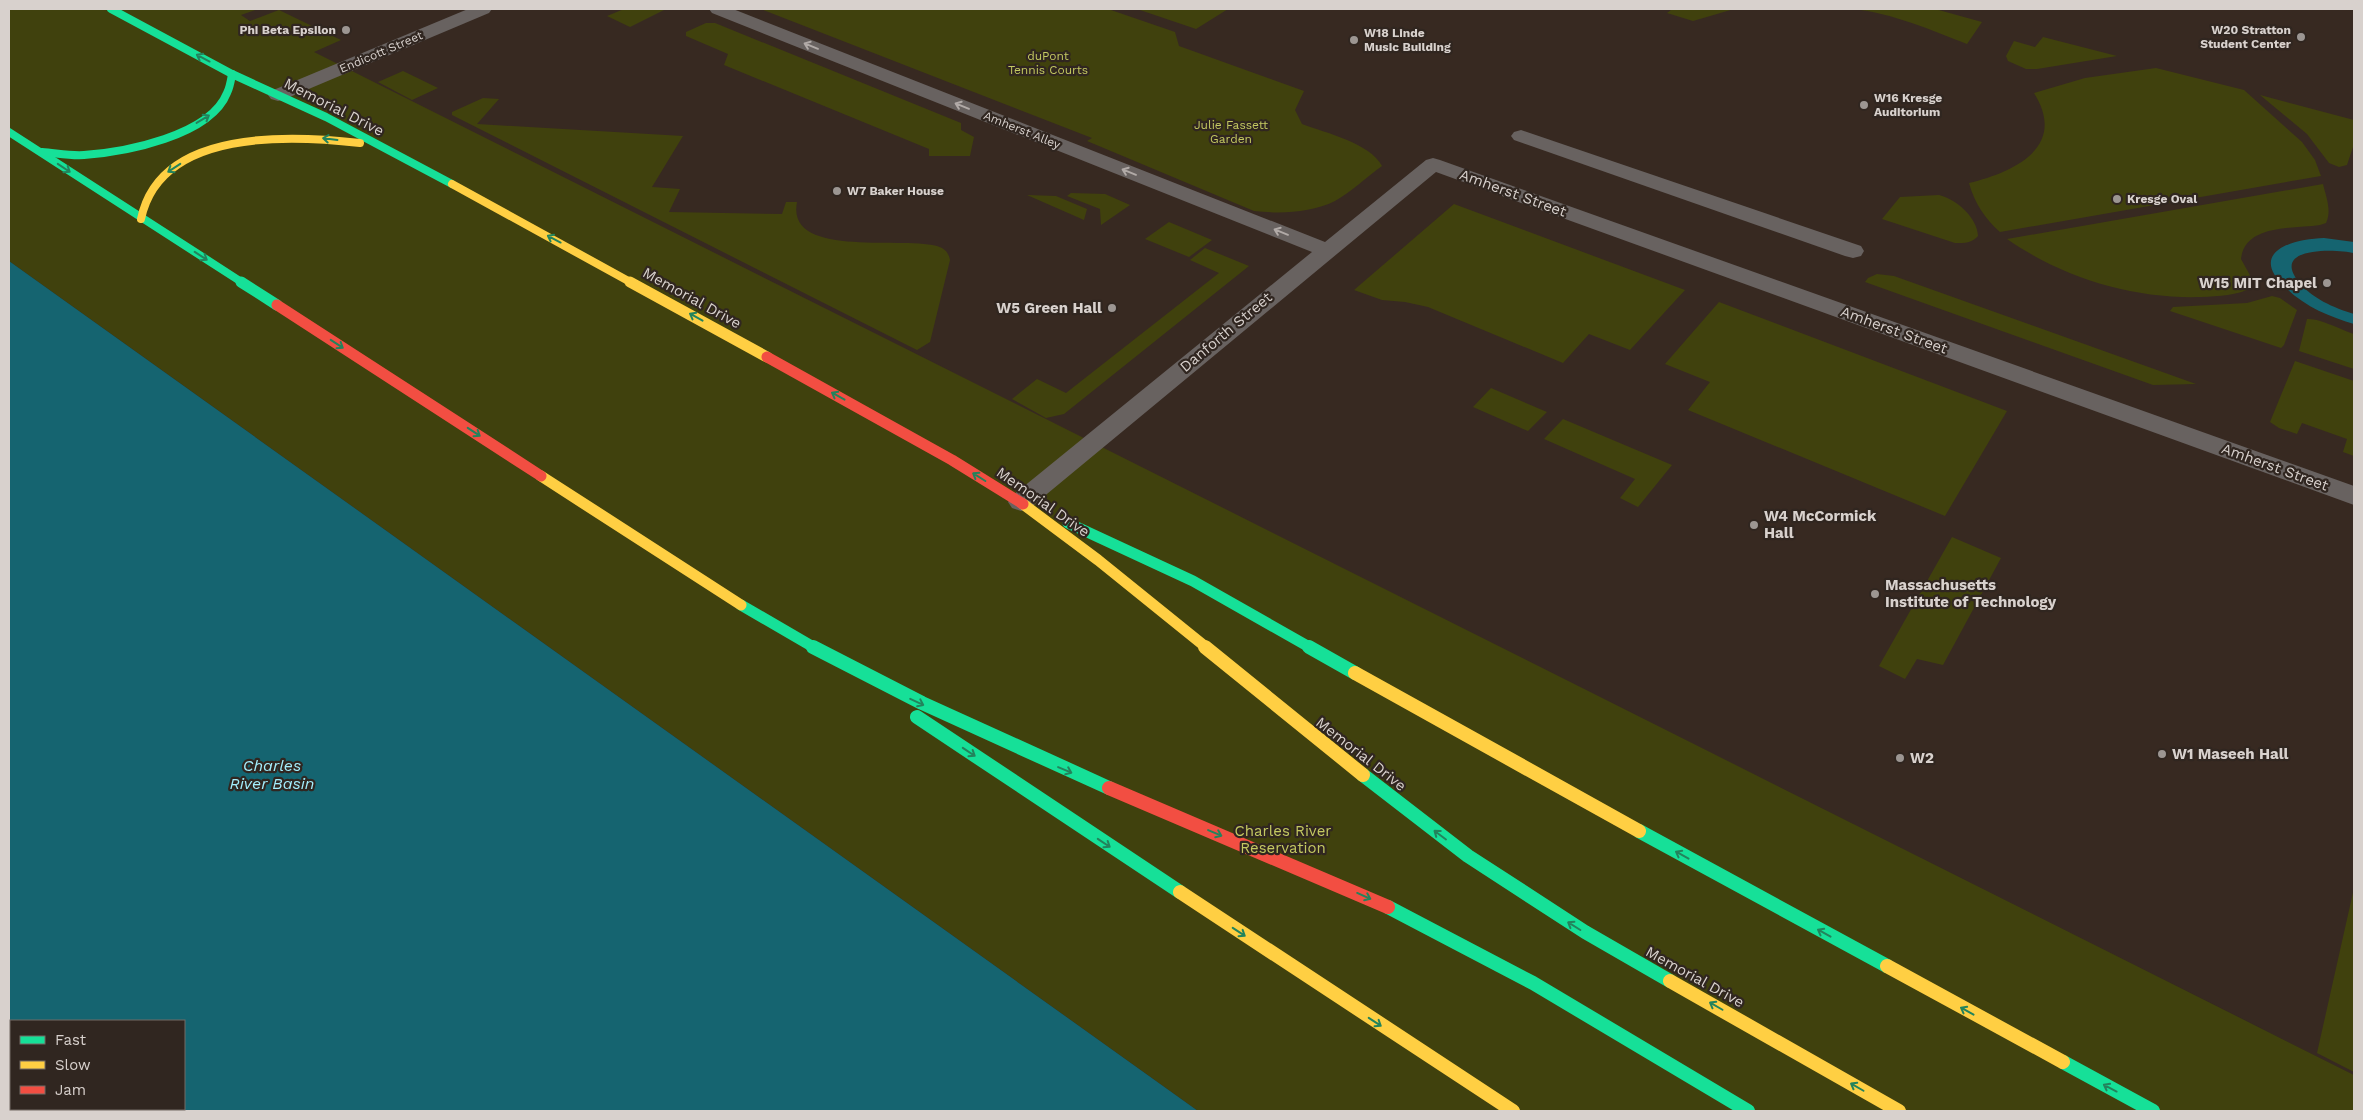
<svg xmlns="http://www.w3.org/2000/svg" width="2363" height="1120" font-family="'Work Sans',sans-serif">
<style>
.built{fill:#372921}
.green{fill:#40410d}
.water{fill:#156470;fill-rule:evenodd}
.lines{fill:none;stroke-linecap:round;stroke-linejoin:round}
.lane{fill:#686260;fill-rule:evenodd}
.street{fill:#686260;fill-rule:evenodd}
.fast-far2{stroke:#16e098;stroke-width:8}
.fast-far1{stroke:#16e098;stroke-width:11}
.fast{stroke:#16e098;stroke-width:14}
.slow-far2{stroke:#ffcf43;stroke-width:8}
.slow-far1{stroke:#ffcf43;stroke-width:11}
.slow{stroke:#ffcf43;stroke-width:14}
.jam-far1{stroke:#f24e42;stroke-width:11}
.jam{stroke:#f24e42;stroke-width:14}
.oneway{stroke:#b1aaa7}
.oneway2{stroke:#23835c}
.poi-dot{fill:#9c9692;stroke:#302620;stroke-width:2}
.labels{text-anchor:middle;stroke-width:4.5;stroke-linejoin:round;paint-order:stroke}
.far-poi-label{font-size:12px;font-weight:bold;fill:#d8d1cd;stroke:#302620;text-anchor:start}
.far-street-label{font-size:12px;fill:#d8d1cd;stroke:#302620}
.far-park-label{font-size:12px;fill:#c4c961;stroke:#302620}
.street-label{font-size:15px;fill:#d8d1cd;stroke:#302620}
.poi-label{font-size:15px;font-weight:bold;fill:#d8d1cd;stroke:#302620;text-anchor:start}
.park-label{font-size:15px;fill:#c4c961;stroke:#302620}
.water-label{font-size:16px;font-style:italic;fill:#a3eefd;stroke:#302620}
</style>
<rect width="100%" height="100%" fill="#2c2724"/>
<!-- built -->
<polygon class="built" points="227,9 2354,9 2354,1075 435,114"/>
<!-- green -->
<g class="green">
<polygon points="9,9 258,9 241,15 250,21 279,10 341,40 314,52 2354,1075 2354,1111 1198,1111 9,261"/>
<polygon points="624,9 666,9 630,27 607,16"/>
<path d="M761,9h347l67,23 4,14 125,45 -9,19 7,14c24,9 68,19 80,42 -14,10 -32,27 -47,35 -24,12 -55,13 -81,10l-167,-70 5,-3z"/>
<polygon points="1137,9 1228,9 1196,29"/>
<polygon points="1669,9 1734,9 1693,21 1667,13 1671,10"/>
<path d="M1853,9h82l47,13 -15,22c-36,-14 -75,-31 -114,-35z"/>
<polygon points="706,23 715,23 961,123 961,130 974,137 970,156 929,156 929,149 724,65 728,54 686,36 686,32"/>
<polygon points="2043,37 2117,56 2037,69 2026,69 2008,61 2006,56 2014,41 2035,47"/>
<path d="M2156,68l88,22 58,52 13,18 6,16 -321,56c-15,-13 -26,-30 -31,-49 45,-11 99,-36 65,-90l51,-15z"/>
<polygon points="403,71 438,88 412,100 378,82"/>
<polygon points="2260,95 2354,120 2354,144 2347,165 2339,167 2329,163 2307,134"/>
<path d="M483,98l16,1 -22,25 206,12 -31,51 28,2 -11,23 113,2 4,-12h11c-12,60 118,31 145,46 5,3 7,7 8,12l-20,82 -13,8 -8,-4 -457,-231v-3z"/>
<path d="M2323,184c3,13 9,26 3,39l-6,2c-27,4 -75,-1 -79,34l11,20 1,8c-16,9 -34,9 -52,10 -68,2 -138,-19 -194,-58z"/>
<polygon points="1071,193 1105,194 1130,205 1101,225 1100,209 1067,196"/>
<polygon points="1027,195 1056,196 1087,209 1084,220"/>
<path d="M1939,195c17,4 38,22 39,41 -6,7 -13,7 -23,7l-73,-24 18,-22z"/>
<polygon points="1454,204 1685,290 1630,350 1589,334 1563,363 1428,307 1405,302 1382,300 1354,290"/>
<polygon points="1169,222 1212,240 1189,257 1145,239"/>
<polygon points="1205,248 1249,266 1064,414 1046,418 1012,399 1037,379 1066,393 1219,273 1190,260"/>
<polygon points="1877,274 1894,276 2196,384 2153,385 1865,282 1868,278"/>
<polygon points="2272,296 2280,298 2297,310 2284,345 2281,348 2170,311 2173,307 2247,303"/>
<polygon points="1719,302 2007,411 1945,516 1688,410 1710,382 1665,364"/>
<path d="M2307,319c13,-1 34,11 47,15v35l-55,-18z"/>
<polygon points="2295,361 2354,381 2354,456 2343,452 2347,439 2302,423 2297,434 2279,428 2270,422"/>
<polygon points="1491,388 1547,412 1528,431 1473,407"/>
<polygon points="1563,419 1672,465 1638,507 1620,498 1635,479 1544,439"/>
<polygon points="1952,537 2001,558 1943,665 1917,659 1905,679 1879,666"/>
<polygon points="2354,888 2354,1072 2317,1053"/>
</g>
<!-- water -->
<g class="water">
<path d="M2324,238l30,4v11c-17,-4 -83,-7 -56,28 13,17 36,27 56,33v10c-24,-7 -48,-17 -67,-35 -41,-37 5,-50 37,-51z"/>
<path d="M9,261l1189,850h-1189zM11,1021h173v88h-173z"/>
</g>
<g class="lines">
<!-- lane -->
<polygon class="lane" points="1521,130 1861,246 1864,251 1861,256 1853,258 1845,256 1514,140 1511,136 1514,132"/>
<!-- street -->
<g class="street">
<polygon points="468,9 492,9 489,13 285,99 278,101 271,99 268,95 271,91"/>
<polygon points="709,9 733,9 1325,242 1426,160 1433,158 1440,160 2354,486 2354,505 1436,172 1030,508 1021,511 1012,508 1008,502 1012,496 1312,252 712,13"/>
</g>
<!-- fast-far2 -->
<g class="fast-far2">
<polyline points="111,9 232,74 326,117 452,184"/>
<polyline points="9,132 243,283"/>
<path d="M42,152c14,1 28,4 42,3 41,-3 126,-19 143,-62 3,-6 4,-13 5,-19"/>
</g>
<!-- fast-far1 -->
<g class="fast-far1">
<polyline points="241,282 277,305"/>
<polyline points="1068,523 1193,581 1311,648"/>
<polyline points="741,605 815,648"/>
</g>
<!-- fast -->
<g class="fast">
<polyline points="813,647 922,703 1109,788"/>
<polyline points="1309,647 1355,673"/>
<polyline points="917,717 1180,892"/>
<polyline points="1363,775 1468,856 1585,932 1670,981"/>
<polyline points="1639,831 1887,966"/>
<polyline points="1388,907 1533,983 1748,1111"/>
<polyline points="2063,1062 2153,1111"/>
</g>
<!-- slow-far2 -->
<g class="slow-far2">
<polyline points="452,184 632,283"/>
<path d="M141,219c19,-91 149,-84 219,-76"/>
</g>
<!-- slow-far1 -->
<g class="slow-far1">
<polyline points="630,282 767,357"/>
<polyline points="541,476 741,605"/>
<polyline points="1023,504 1098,560 1207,648"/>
</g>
<!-- slow -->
<g class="slow">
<polyline points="1205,647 1363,775"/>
<polyline points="1355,673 1639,831"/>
<polyline points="1180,892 1513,1111"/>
<polyline points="1887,966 2063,1062"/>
<polyline points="1670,981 1899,1111"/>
</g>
<!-- jam-far1 -->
<g class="jam-far1">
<polyline points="277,305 541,476"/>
<polyline points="767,357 952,460 1023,504"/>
</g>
<!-- jam -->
<polyline class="jam" points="1109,788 1388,907"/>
</g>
<!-- one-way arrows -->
<defs><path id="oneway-shaft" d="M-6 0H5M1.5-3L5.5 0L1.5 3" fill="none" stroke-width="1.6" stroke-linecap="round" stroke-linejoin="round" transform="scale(1.25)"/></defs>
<g class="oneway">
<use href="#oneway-shaft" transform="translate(811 46) rotate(-158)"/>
<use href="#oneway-shaft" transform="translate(962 106) rotate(-158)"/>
<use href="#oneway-shaft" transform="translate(1129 172) rotate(-158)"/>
<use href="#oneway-shaft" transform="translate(1281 232) rotate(-158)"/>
</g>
<g class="oneway2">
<use href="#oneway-shaft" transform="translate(203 58) rotate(-152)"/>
<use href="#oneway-shaft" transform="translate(203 119) rotate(-31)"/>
<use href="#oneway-shaft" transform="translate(330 139) rotate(-173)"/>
<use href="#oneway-shaft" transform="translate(64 168) rotate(34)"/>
<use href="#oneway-shaft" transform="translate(174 168) rotate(147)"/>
<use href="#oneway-shaft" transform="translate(554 239) rotate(-152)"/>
<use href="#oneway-shaft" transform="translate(201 256) rotate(33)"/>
<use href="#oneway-shaft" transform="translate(696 317) rotate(-151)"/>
<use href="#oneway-shaft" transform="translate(337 344) rotate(33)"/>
<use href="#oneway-shaft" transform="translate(838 396) rotate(-151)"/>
<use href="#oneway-shaft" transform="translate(474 432) rotate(33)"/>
<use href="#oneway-shaft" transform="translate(979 477) rotate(-148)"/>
<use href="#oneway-shaft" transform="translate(917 702) rotate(25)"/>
<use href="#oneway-shaft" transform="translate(969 752) rotate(34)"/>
<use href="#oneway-shaft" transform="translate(1065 770) rotate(23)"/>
<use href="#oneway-shaft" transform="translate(1215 833) rotate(23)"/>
<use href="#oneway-shaft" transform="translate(1440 835) rotate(-143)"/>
<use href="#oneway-shaft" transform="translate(1104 843) rotate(34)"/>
<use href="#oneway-shaft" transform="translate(1682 855) rotate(-151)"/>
<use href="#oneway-shaft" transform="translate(1364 896) rotate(24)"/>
<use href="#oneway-shaft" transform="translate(1574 926) rotate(-148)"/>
<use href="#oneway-shaft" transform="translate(1239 932) rotate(33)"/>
<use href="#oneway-shaft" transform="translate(1824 933) rotate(-151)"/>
<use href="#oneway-shaft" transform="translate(1716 1006) rotate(-150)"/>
<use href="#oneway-shaft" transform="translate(1967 1011) rotate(-151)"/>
<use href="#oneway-shaft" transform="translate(1375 1022) rotate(33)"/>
<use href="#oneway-shaft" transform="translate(1857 1087) rotate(-150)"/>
<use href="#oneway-shaft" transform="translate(2110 1088) rotate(-152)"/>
</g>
<!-- markers -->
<g class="poi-dot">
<circle cx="346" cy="30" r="5"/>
<circle cx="2301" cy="37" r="5"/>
<circle cx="1354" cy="40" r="5"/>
<circle cx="1864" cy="105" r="5"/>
<circle cx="837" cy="191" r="5"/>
<circle cx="2117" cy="199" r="5"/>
<circle cx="2327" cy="283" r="5"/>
<circle cx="1112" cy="308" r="5"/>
<circle cx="1754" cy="525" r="5"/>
<circle cx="1875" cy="594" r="5"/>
<circle cx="2162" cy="754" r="5"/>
<circle cx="1900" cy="758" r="5"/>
</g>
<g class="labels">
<!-- far-poi labels -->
<g class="far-poi-label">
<text x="336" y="34" text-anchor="end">Phi Beta Epsilon</text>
<text x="2291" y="34" text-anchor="end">W20 Stratton<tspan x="2291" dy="14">Student Center</tspan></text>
<text x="1364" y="37">W18 Linde<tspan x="1364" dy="14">Music Building</tspan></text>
<text x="1874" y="102">W16 Kresge<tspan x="1874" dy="14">Auditorium</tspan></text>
<text x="847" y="195">W7 Baker House</text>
<text x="2127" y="203">Kresge Oval</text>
</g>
<!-- far-street labels -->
<g class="far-street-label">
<text transform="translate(381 52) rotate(-23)" y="4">Endicott Street</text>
<text transform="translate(1022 130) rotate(22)" y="4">Amherst Alley</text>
</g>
<!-- far-park labels -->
<g class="far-park-label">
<text x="1048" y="60">duPont<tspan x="1048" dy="14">Tennis Courts</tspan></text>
<text x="1231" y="129">Julie Fassett<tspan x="1231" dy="14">Garden</tspan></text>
</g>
<!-- street labels -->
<g class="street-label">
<text transform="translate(334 107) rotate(27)" y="5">Memorial Drive</text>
<text transform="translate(1513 193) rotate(20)" y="5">Amherst Street</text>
<text transform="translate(692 298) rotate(29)" y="5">Memorial Drive</text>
<text transform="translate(1894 330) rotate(20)" y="5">Amherst Street</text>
<text transform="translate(1226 332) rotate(-40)" y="5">Danforth Street</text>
<text transform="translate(2275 467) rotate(20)" y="5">Amherst Street</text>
<text transform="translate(1043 502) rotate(35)" y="5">Memorial Drive</text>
<text transform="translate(1361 754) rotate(38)" y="5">Memorial Drive</text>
<text transform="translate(1695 977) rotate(29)" y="5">Memorial Drive</text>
</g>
<!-- poi labels -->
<g class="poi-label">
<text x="2317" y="288" text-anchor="end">W15 MIT Chapel</text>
<text x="1102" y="313" text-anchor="end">W5 Green Hall</text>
<text x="1764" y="521">W4 McCormick<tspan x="1764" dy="17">Hall</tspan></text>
<text x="1885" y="590">Massachusetts<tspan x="1885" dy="17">Institute of Technology</tspan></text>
<text x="2172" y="759">W1 Maseeh Hall</text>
<text x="1910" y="763">W2</text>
</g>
<!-- park labels -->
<g class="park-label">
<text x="1283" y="836">Charles River<tspan x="1283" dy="17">Reservation</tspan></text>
</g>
<!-- water labels -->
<g class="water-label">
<text x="272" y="771">Charles<tspan x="272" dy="18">River Basin</tspan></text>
</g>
</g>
<!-- border -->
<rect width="2363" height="1120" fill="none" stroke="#d8d1cd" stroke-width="20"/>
<!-- legend -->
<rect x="10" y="1020" width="175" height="90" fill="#302620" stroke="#736a65"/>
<rect x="20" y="1036" width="25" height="8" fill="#16e098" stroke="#736a65"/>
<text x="55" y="1045" font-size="15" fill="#d8d1cd">Fast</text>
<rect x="20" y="1061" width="25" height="8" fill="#ffcf43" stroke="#736a65"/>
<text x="55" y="1070" font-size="15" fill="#d8d1cd">Slow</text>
<rect x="20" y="1086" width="25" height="8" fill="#f24e42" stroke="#736a65"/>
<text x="55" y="1095" font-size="15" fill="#d8d1cd">Jam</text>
</svg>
